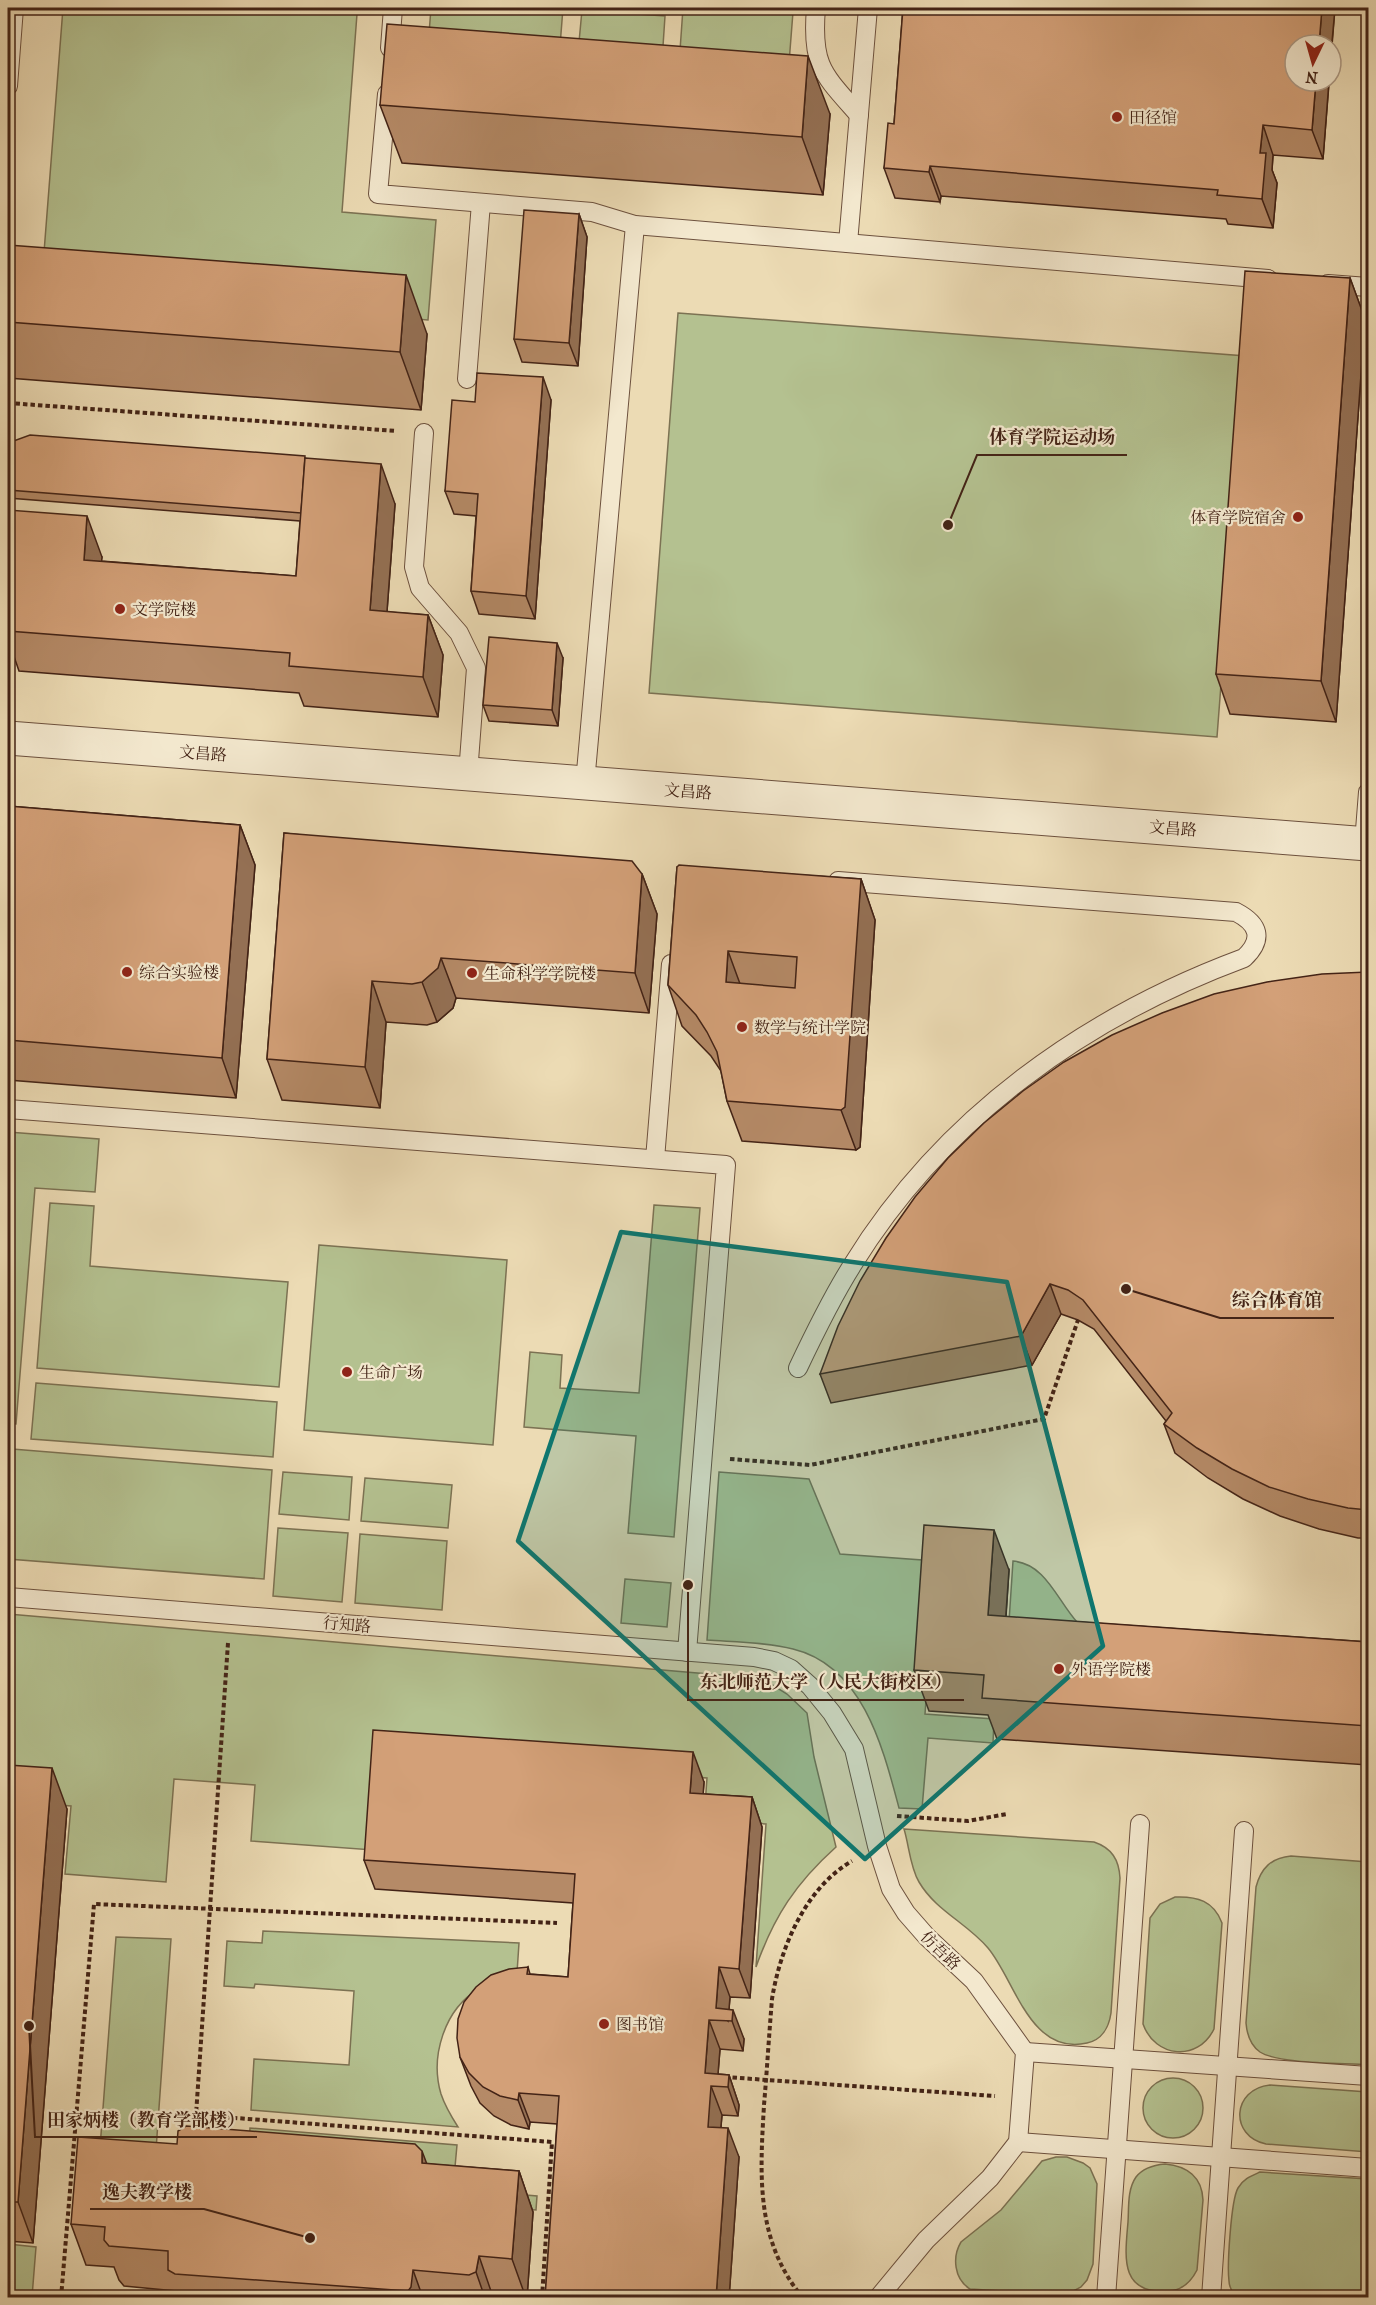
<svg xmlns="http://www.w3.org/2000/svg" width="1376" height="2305" font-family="'IM FELL French Canon','Noto Serif SC',serif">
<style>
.green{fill:#b4c190;stroke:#7c7253;stroke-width:1.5}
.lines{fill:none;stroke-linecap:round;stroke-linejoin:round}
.service-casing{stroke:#6d513e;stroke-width:20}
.tertiary-casing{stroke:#6d513e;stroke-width:35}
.path{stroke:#432316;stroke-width:4;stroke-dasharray:4.5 3;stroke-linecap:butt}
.service{stroke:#f3e8ce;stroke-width:18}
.tertiary{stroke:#f3e8ce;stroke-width:33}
.wall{fill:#b58a67;stroke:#432316;stroke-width:1.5}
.shaded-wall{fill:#947054;stroke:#432316;stroke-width:1.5}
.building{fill:#d3a078;stroke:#432316;stroke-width:1.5;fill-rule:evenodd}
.marked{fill:#0f766e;fill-opacity:0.2;stroke:#0f766e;stroke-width:4.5;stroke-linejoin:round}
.poi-dot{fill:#8f2418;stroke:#f3e8ce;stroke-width:2}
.labels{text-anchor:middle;stroke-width:4.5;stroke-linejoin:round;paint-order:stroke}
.poi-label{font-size:16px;fill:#432316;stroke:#f3e8ce;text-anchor:start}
.street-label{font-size:16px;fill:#432316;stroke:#f3e8ce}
.leader{fill:none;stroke:#432316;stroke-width:2}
.callout-dot{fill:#432316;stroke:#f3e8ce;stroke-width:2}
.callout-label{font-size:18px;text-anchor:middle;font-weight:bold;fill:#432316;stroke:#f3e8ce;stroke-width:4.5;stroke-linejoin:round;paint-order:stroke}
</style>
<rect width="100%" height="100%" fill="#ecdbb4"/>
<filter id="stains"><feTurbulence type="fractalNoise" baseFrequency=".00333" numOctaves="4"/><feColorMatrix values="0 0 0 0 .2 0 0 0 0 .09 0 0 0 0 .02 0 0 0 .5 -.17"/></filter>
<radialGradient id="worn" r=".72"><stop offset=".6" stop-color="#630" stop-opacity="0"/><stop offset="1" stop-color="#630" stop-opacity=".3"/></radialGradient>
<!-- green -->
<g class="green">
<polygon points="63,8 277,8 357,14 342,212 436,220 428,320 41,291"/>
<polygon points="431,8 563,8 557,84 426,73"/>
<polygon points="683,8 733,8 793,12 786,101 677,93"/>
<polygon points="582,10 665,16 660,91 575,85"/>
<polygon points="678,313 1246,356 1217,737 649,693"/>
<polygon points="8,1132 99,1139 95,1192 35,1188 16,1424 8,1423"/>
<polygon points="50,1203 94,1206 90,1266 288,1282 279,1387 37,1368"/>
<polygon points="654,1205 700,1208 674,1537 628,1533 636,1436 524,1427 530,1352 562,1355 560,1388 639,1393"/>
<polygon points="319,1245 507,1260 493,1445 304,1430"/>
<polygon points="36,1383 277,1402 273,1457 31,1439"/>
<polygon points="12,1449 272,1470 264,1579 8,1559 8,1500"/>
<polygon points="283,1472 352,1477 349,1520 279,1514"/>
<path d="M719,1472l90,7 31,75 96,7 -11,153 69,5 -1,24 -65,-5 -6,71 -23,-1c-16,-60 -36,-142 -106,-159 -28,-7 -58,-7 -86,-9z"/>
<polygon points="365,1478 452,1485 448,1528 361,1521"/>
<polygon points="278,1528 348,1533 342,1602 273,1596"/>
<polygon points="360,1534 447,1541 442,1610 355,1603"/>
<path d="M1013,1561c33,3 44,39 64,61l-70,30z"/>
<polygon points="625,1579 671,1583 667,1627 621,1623"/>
<path d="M8,1614l736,63 27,7 16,10 20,19 7,44 22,90c-40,36 -62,69 -80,120l10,-143 -62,-5 3,-41 -326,-23 -8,95 -122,-9 4,-56 -81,-6 -8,103 -101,-8 6,-68 -63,-5z"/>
<path d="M904,1829l190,13c18,6 25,18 26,36l-9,135c-2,14 -9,27 -24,30 -57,13 -72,-63 -99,-95 -21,-25 -52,-37 -69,-66 -9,-15 -10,-37 -15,-53z"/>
<path d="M1291,1856l77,6v203c-24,-2 -90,-1 -108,-13 -10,-7 -13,-17 -14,-29l10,-136c5,-19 15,-29 35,-31z"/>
<path d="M1175,1897c22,-1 39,4 47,26l-8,106c-16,33 -59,29 -71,-5l7,-106 10,-14z"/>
<path d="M263,1931l256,12 -2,30c-12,5 -27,9 -38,16 -35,20 -49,68 -38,105 4,12 10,22 17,33l-207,-17 3,-51 95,6 5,-74 -99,-7 -1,4 -30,-2 3,-45 35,2z"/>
<polygon points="116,1937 171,1939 156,2150 248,2156 250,2128 457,2145 453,2189 537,2196 536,2210 98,2174"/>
<circle cx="1173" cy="2108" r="30"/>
<path d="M1270,2085l98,7v60l-102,-8c-37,-8 -34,-55 4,-59z"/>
<path d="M1056,2157h11l16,6 7,5 7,16 -4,80 -6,16 -6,7 -15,8 -96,-6c-16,-10 -18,-32 -9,-47l40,-32 41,-49z"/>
<path d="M1165,2164c22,2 37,13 38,36l-6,70c-6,12 -14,20 -28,21 -50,4 -44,-34 -41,-69 1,-14 -1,-32 8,-45 7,-9 18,-12 29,-13z"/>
<path d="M1260,2172l108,7v118h-132c-4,-5 -7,-10 -7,-16 -2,-15 2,-81 9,-93 5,-9 13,-12 22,-16z"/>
<polygon points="8,2244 36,2247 32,2297 8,2297"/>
</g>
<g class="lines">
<!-- service casing -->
<g class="service-casing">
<g id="service">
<path d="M816,8c-5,58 7,66 43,107"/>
<polyline points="390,48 393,8"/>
<polyline points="8,86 14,8"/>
<polyline points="387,94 378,194 592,212 635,225 1268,279"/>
<polyline points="848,243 868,8"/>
<polyline points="1328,284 1368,287"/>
<polyline points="467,379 481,203"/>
<polyline points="424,433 414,567 420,588 459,633 476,668 468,774"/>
<polyline points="585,783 635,225"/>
<polyline points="1364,843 1368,792"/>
<polyline points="8,1109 726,1165 687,1652"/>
<polyline points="655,1159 671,964"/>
<path d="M798,1368c17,-36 34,-71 55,-104 91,-147 232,-247 391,-306 20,-19 15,-34 -8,-46l-398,-31"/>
<polyline points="8,1597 754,1657 774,1661 791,1669 810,1686 832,1713 854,1749 877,1846 891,1889 906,1913 927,1937 974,1981 1025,2052 1018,2142 990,2178 926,2240 878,2298"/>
<polyline points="1025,2052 1368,2076"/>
<polyline points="1018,2142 1368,2168"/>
<polyline points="1106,2298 1140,1824"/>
<polyline points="1211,2298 1244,1831"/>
</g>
</g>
<!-- tertiary casing -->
<g class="tertiary-casing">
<polyline id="tertiary" points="8,738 1368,844"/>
</g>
<!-- path -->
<g class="path">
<polyline points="8,403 397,431"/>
<polyline points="730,1459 810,1465 1044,1419 1078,1320"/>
<polyline points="228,1643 196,2115 552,2142 542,2298"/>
<polyline points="897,1816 968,1821 1007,1814"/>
<polyline points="725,2077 995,2096"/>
<polyline points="61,2298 94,1904 557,1923"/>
<path d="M803,2298c-48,-58 -43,-123 -39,-193 3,-35 5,-70 8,-106 8,-50 33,-111 80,-138"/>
</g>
<!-- service -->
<use href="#service" class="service"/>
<!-- tertiary -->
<use href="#tertiary" class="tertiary"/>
</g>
<!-- wall -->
<g class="wall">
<polygon points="903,8 1335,8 1323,159 1273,155 1272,170 1277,183 1273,228 1228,224 1226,219 941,196 940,202 895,198 884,168 894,124"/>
<polygon points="380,105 830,114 823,195 402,163"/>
<polygon points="579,214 587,237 578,366 522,362 514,339"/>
<polygon points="8,245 427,334 421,410 8,378"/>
<polygon points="1350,278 1365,319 1336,722 1230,714 1216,674"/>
<polygon points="551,400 535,619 479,614 471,591 476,516 454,514 445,491 475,402"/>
<polygon points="8,443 305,458 395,504 387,612 428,615 443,655 438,717 304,706 299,693 19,671 8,639 8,510 102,557 101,561 296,576 300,521 8,498"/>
<polygon points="563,658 558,726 489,721 483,705"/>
<polygon points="8,806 240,825 255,865 236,1098 8,1080"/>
<polygon points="284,833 642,874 657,914 649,1013 456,998 453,1008 437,1022 427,1025 386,1022 380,1108 282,1100 267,1059"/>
<polygon points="677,867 861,879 875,920 860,1147 856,1150 742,1141 727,1101 721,1071 711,1056 682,1026 668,985"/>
<polygon points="1368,972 1368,1538 1358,1538 1319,1529 1280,1516 1243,1499 1208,1478 1175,1453 1164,1424 1166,1421 1094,1329 1078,1320 1061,1314 1032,1365 831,1403 820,1374"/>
<polygon points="1009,1570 1006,1617 1368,1642 1368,1765 997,1739 988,1715 929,1711 914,1670"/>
<polygon points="8,1765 67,1809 33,2243 8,2241"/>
<polygon points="704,1782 703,1794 752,1797 762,1827 750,1998 730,1997 729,2009 744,2039 743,2051 720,2049 718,2074 729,2075 739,2105 738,2116 722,2115 721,2127 739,2157 729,2298 545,2298 557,2124 530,2122 529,2129 511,2125 494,2116 480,2103 471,2086 460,2057 528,1967 530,1974 568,1977 573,1903 375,1889 364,1860"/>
<polygon points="427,2164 519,2171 533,2212 527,2298 493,2297 493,2298 178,2298 176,2291 124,2286 119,2280 114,2267 86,2265 71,2224"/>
</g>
<!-- shaded-wall -->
<g class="shaded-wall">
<polygon points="1322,8 1335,8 1331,53 1331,45 1319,45"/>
<polygon points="808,56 830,114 823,195 802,137"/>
<polygon points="1316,81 1329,81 1323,159 1312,130"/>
<polygon points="1263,125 1273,155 1272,170 1277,183 1273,228 1262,199 1260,153"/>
<polygon points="930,166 941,196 940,202 929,172"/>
<polygon points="579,214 587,237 578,366 569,343"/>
<polygon points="406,275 427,334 421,410 400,352"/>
<polygon points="1350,278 1365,319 1336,722 1321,681"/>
<polygon points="543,377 551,400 535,619 526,596"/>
<polygon points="381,464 395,504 384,651 370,610"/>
<polygon points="87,516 102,557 98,600 84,560"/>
<polygon points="428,615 443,655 438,717 423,677"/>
<polygon points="557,643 563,658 558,726 552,710"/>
<polygon points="240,825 255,865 236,1098 222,1058"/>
<polygon points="642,874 657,914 649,1013 635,973"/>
<polygon points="861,879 875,920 860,1147 856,1150 841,1110"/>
<polygon points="728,951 743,992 726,982"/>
<polygon points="441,958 456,998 453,1008 437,1022 422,982"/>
<polygon points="372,981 386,1022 380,1108 365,1067"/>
<polygon points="1050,1284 1061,1314 1032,1365 1021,1336"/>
<polygon points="994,1530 1009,1570 1003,1656 988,1615"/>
<polygon points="693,1752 704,1782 701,1823 690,1793"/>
<polygon points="52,1768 67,1809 33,2243 18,2202"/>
<polygon points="752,1797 762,1827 750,1998 739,1969"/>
<polygon points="719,1967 730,1997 728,2021 716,2008"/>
<polygon points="733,2010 744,2039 743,2051 732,2021"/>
<polygon points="709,2020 720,2049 717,2086 711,2086 722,2115 718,2156 708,2127 705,2073"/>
<polygon points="729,2075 739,2105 738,2116 728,2087"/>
<polygon points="519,2093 530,2122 529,2129 518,2100"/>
<polygon points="728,2128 739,2157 729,2298 716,2298"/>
<polygon points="422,2151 437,2191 422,2163"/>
<polygon points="519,2171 533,2212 527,2298 526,2298 512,2259"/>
<polygon points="479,2256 493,2297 493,2298 485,2298 476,2272"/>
<polygon points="413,2270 423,2298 410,2298 408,2291"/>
</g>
<!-- building -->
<g class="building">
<polygon points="903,8 1322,8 1319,45 1295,45 1295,81 1316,81 1312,130 1263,125 1260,153 1266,153 1262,199 1217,195 1218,190 930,166 929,172 884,168 888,123 894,124"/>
<polygon points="387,24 808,56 802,137 380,105"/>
<polygon points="524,210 579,214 569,343 514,339"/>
<polygon points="8,245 406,275 400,352 8,322"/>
<polygon points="1245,271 1350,278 1321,681 1216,674"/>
<polygon points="477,373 543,377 526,596 471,591 478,494 445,491 452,400 475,402"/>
<polygon points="30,435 305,456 301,513 8,490 8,443"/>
<polygon points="305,458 381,464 370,610 428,615 423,677 289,666 290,653 8,631 8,595 10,561 8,561 8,510 87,516 84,560 296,576"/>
<polygon points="489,637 557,643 552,710 483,705"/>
<polygon points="8,806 240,825 222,1058 8,1040"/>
<polygon points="284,833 632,861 642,874 635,973 441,958 438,968 422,982 412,984 372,981 365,1067 267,1059"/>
<path d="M679,865l182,14 -16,228 -4,3 -114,-9 -10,-49 -10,-20 -11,-17 -28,-30 9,-118zM728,951l69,6 -2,31 -69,-6z"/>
<polygon points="1368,972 1368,1510 1348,1508 1308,1499 1269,1487 1232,1469 1197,1448 1164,1424 1172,1413 1083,1300 1068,1290 1050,1284 1021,1336 820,1374 838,1326 860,1281 886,1238 915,1197 948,1158 984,1123 1023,1091 1064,1062 1112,1035 1162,1013 1214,994 1267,982 1322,974"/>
<polygon points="924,1525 994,1530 988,1615 1368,1642 1368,1726 982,1698 984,1675 914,1670"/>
<polygon points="373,1730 693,1752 690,1793 752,1797 739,1969 719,1967 716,2008 733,2010 732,2021 709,2020 705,2073 729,2075 728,2087 711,2086 708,2127 728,2128 716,2298 686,2298 654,2295 654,2298 545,2298 559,2096 519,2093 518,2100 500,2096 483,2087 469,2073 460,2057 457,2038 458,2019 464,2002 476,1987 491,1975 509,1969 528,1967 527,1974 568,1977 575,1874 364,1860"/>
<polygon points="8,1765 52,1768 18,2202 8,2202"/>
<polygon points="186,2126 415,2144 422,2151 422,2163 519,2171 512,2259 479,2256 476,2272 469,2275 413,2270 411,2287 408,2291 175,2274 168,2270 168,2251 109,2246 104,2240 105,2227 71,2224 78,2137 177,2144 178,2131"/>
</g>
<!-- marked area -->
<path class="marked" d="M621,1232l386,50 96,364 -238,213 -347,-318z"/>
<!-- markers -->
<g class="poi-dot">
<circle cx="1117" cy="117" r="6"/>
<circle cx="1298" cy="517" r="6"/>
<circle cx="120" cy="609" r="6"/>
<circle cx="127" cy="972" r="6"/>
<circle cx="472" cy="973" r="6"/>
<circle cx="742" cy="1027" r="6"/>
<circle cx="347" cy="1372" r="6"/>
<circle cx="1059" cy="1669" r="6"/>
<circle cx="604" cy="2024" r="6"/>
</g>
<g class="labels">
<!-- poi labels -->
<g class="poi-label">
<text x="1129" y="123">田径馆</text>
<text x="1286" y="523" text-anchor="end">体育学院宿舍</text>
<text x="132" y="615">文学院楼</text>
<text x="139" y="978">综合实验楼</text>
<text x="484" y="979">生命科学学院楼</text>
<text x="754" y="1033">数学与统计学院</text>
<text x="359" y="1378">生命广场</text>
<text x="1071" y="1675">外语学院楼</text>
<text x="616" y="2030">图书馆</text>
</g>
<!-- street labels -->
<g class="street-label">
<text transform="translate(203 753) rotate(4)" y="6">文昌路</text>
<text transform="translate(688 791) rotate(4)" y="6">文昌路</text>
<text transform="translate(1173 828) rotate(4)" y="6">文昌路</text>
<text transform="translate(347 1624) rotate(5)" y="6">行知路</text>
<text transform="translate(941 1950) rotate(44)" y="6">仿吾路</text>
</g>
</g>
<!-- callouts -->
<path class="leader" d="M948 525L977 455H1127M1126 1289L1220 1318H1334M688 1585L688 1700H964M29 2026L35 2137H257M310 2238L204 2209H90"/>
<g class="callout-dot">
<circle cx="948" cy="525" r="6"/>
<circle cx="1126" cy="1289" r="6"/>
<circle cx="688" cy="1585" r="6"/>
<circle cx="29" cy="2026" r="6"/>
<circle cx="310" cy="2238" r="6"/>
</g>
<g class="callout-label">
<text x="1052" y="443">体育学院运动场</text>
<text x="1277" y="1306">综合体育馆</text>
<text x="826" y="1688">东北师范大学（人民大街校区）</text>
<text x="146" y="2126">田家炳楼（教育学部楼）</text>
<text x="147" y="2198">逸夫教学楼</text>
</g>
<!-- margin -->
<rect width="1376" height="2305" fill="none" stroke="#ecdbb4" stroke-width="30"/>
<rect x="9" y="9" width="1358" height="2287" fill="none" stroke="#432316" stroke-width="3"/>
<rect x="15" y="15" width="1346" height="2275" fill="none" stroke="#432316" stroke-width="1.5"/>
<!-- north arrow -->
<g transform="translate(1313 63) rotate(185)"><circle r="28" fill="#f3e8ce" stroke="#ad9984" stroke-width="1.5"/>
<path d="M0-4.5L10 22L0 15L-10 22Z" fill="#8f2418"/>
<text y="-9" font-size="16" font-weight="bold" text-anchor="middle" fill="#432316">N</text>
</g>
<rect width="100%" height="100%" filter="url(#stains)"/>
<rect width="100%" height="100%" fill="url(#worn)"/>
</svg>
